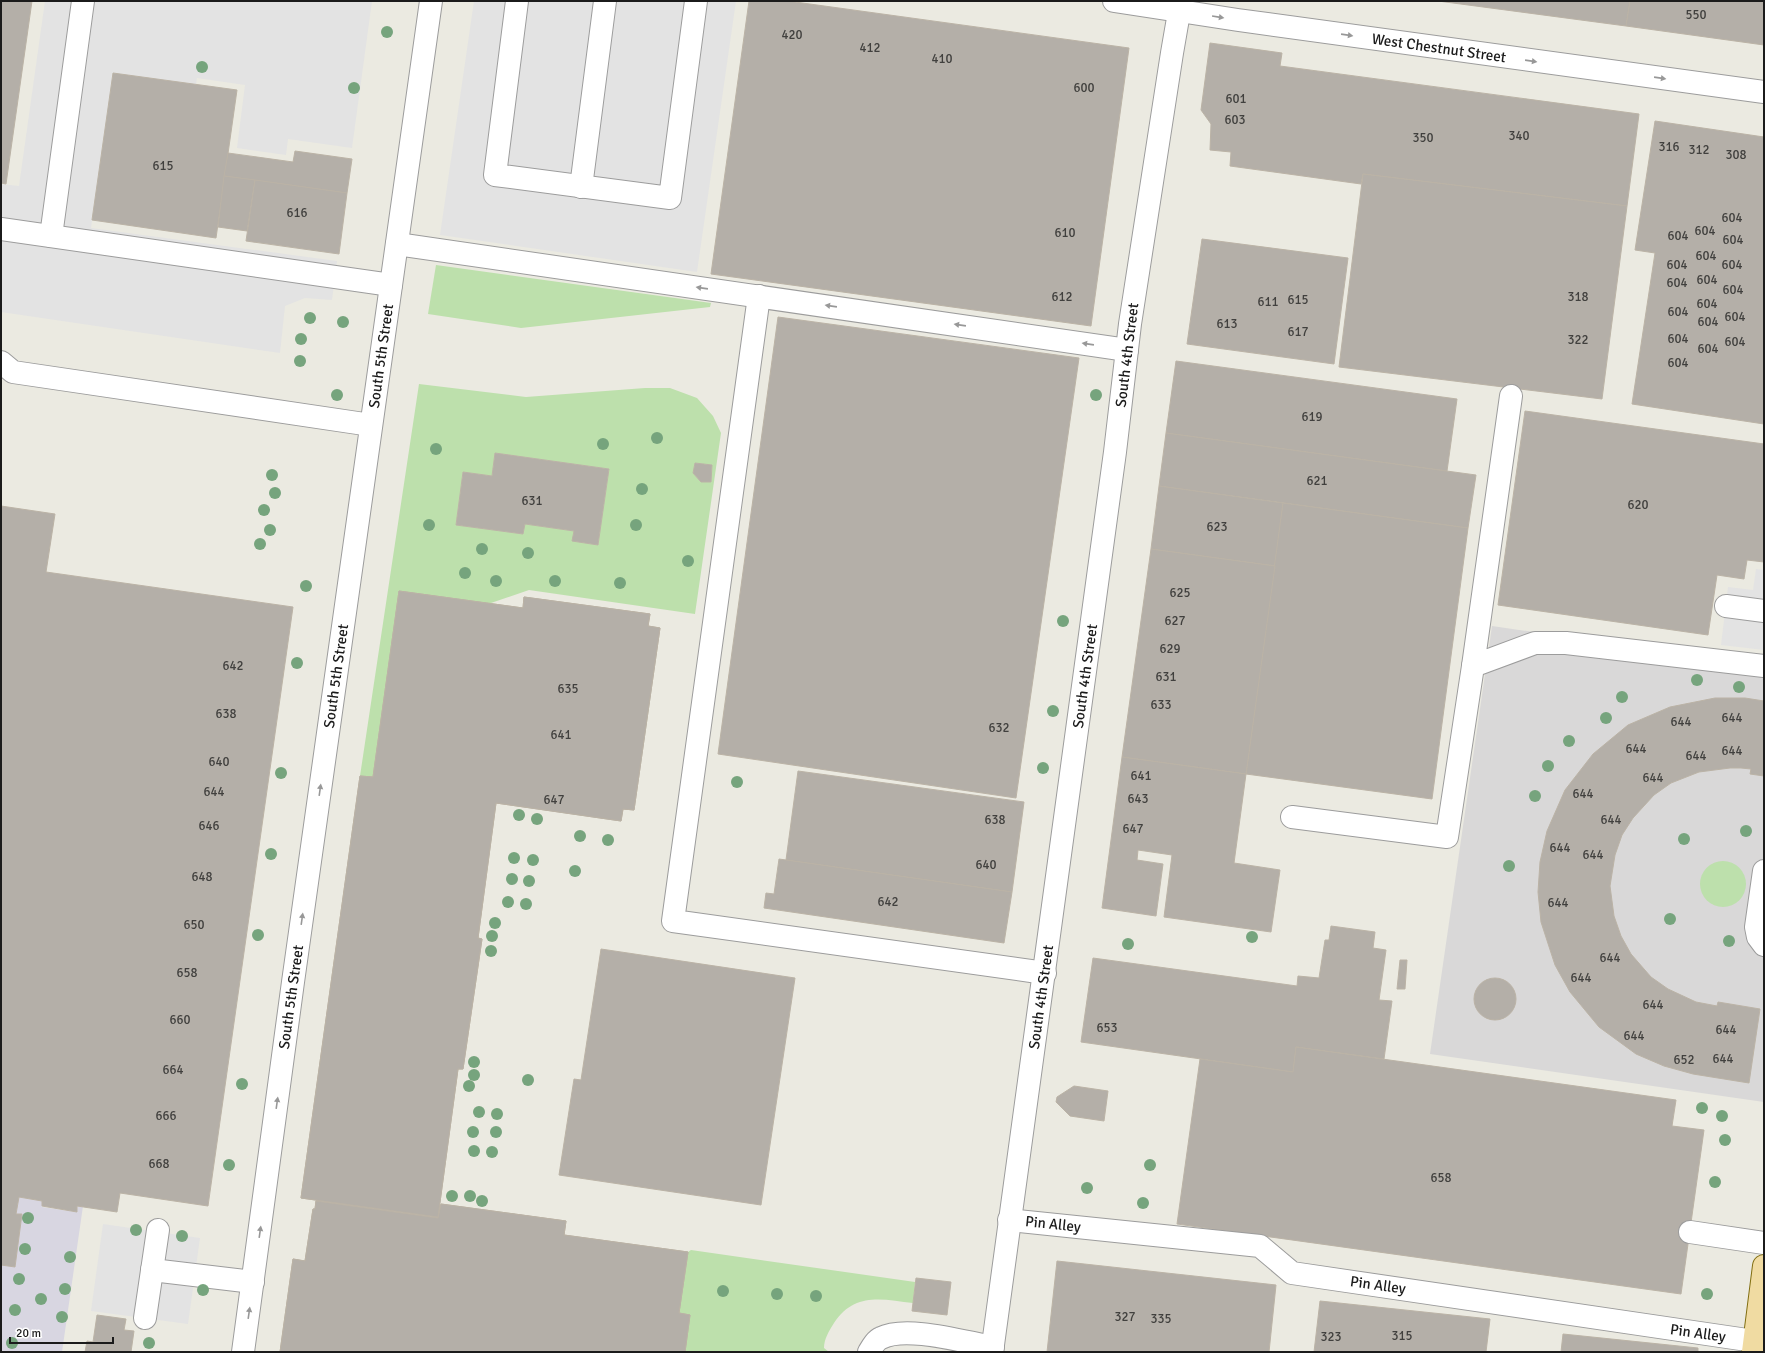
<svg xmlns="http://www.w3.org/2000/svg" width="1765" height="1353" font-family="Signika,sans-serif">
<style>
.residential{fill:#d9d8d8}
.grass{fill:#bde0ac;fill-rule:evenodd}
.parking{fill:#e3e3e3}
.plaza{fill:#d8d6e1}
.building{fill:#b4afa8;stroke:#bbb3a6}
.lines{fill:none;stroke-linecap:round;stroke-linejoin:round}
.minor-casing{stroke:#9c9c9c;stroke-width:24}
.major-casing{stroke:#816e11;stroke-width:24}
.minor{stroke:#fff;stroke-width:22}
.major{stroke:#f0dba2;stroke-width:22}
.tree{fill:#76a47d}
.oneway{fill:#989898}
.labels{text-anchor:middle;stroke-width:3;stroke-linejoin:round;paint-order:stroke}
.number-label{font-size:13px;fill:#41403e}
.street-label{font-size:15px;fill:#1b1b1b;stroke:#fff}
</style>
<rect width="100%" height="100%" fill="#ebeae1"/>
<!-- residential -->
<polygon class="residential" points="1492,626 1764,665 1764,1102 1430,1054"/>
<!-- grass -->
<g class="grass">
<polygon points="436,265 711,303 710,307 521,328 428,314"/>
<path d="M419,384l107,13 119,-9h25l27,10 16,18 8,17 -26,181 -166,-24 -41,14 -89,-13 -26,186 -13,-1zM495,453l114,16 -11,76 -25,-4 1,-10 -49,-7 -2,10 -67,-9 7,-53 29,4zM695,463l17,2 -1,17h-10l-8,-9z"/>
<circle cx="1723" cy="884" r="23"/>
<path d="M691,1250l224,32 -2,21c-31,-4 -59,-11 -79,20 -5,8 -10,16 -10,25l5,4h-144l5,-37 -11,-2 9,-61z"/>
</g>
<!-- parking -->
<g class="parking">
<polygon points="45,1 372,1 352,148 288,139 286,155 237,148 245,85 197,78 196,85 113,73 91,228 337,261 332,300 305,298 285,306 280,353 1,312 1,184 19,186"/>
<polygon points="474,1 736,1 697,272 440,235"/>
<polygon points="1756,569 1764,570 1764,650 1721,645 1728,587 1753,590"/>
<polygon points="103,1224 200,1238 188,1324 91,1311"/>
</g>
<!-- plaza -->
<polygon class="plaza" points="19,1197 42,1201 42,1207 76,1212 77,1206 83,1206 62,1352 1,1352 1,1265 15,1267 22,1215 16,1214"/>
<!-- building -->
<g class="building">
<polygon points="1,1 32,1 6,184 1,183"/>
<polygon points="749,1 788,1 1129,48 1091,326 711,274"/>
<polygon points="1438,1 1630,1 1626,26"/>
<polygon points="1630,1 1764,1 1764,45 1626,26"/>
<polygon points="1210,43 1282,53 1280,66 1639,114 1627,206 1363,174 1361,184 1230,166 1231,152 1210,150 1211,124 1201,110"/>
<polygon points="113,73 237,90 216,238 92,220"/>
<polygon points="1655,121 1764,137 1764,424 1632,404 1655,253 1635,250"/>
<polygon points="295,151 352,159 347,193 224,176 228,153 293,162"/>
<polygon points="1363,174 1627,206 1602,399 1339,367"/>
<polygon points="224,176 255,180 247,231 218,227"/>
<polygon points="255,180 347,193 339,254 246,241"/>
<polygon points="1202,239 1348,258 1334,364 1187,344"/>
<polygon points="778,317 1079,358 1016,798 718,754"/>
<polygon points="1176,361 1457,399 1447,471 1166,433"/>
<polygon points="1525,411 1764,444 1764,562 1747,560 1744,579 1717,575 1708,635 1498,605"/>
<polygon points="1166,433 1476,475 1468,528 1159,486"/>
<polygon points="495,453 609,469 598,545 572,541 574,531 525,524 523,534 456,525 463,472 492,476"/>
<polygon points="695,463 712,465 711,482 701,482 693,473"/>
<polygon points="1159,486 1283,503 1275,566 1151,549"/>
<polygon points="1283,503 1468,528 1432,799 1246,774"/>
<polygon points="1,506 55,514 46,572 293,607 208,1206 120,1193 117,1212 77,1206 77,1212 42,1206 42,1201 19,1197 16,1214 22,1214 15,1267 1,1265"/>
<polygon points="1151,549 1275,566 1246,774 1122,757"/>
<polygon points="399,591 523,608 524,597 650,614 648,626 660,628 634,810 623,809 621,821 496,803 478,938 482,939 463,1069 458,1069 438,1217 301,1198 360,776 373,777"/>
<polygon points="399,591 523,608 524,597 650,614 648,626 660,628 634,810 623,809 621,821 496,803 478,938 482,939 463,1069 458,1069 438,1217 301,1198 360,776 373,777"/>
<polygon points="1715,698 1745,698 1764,701 1764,776 1750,774 1751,769 1741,768 1730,768 1699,772 1671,783 1654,795 1633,818 1622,835 1615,855 1610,886 1614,916 1621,936 1631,954 1651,977 1668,989 1696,1002 1717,1006 1718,1002 1760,1009 1749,1083 1693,1074 1664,1066 1636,1054 1599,1027 1570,992 1555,965 1541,922 1538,892 1540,862 1547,831 1565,790 1593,754 1628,725 1670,707"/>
<polygon points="1122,757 1246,774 1234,863 1280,870 1271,932 1164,917 1172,855 1138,850 1137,860 1163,864 1156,916 1102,908"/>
<polygon points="798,771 1024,802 1012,892 786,860"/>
<polygon points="779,859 1012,892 1004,943 764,908 766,893 774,894"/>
<polygon points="1331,926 1375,932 1373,948 1386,950 1379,1000 1392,1001 1384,1059 1296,1047 1293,1072 1081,1042 1093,958 1297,986 1298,976 1319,978 1325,940 1329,940"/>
<polygon points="601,949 795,978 761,1205 559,1175 574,1079 581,1080"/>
<polygon points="1400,960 1407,960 1405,989 1397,989"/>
<circle cx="1495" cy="999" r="21"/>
<polygon points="1296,1047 1676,1100 1672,1126 1704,1130 1681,1294 1177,1224 1200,1059 1293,1072"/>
<polygon points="1074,1086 1108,1091 1104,1121 1070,1116 1056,1102 1057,1097"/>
<polygon points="316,1201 438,1218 441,1204 566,1221 564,1235 688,1252 679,1313 690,1315 685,1352 280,1352 293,1259 305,1261 313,1209 315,1209"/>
<polygon points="316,1201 438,1218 441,1204 566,1221 564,1235 688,1252 679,1313 690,1315 685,1352 280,1352 293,1259 305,1261 313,1209 315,1209"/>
<polygon points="1057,1261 1276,1285 1269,1352 1047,1352"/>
<polygon points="916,1278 951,1282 947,1315 912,1311"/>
<polygon points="1320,1301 1490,1319 1486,1352 1314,1352"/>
<polygon points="97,1315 126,1319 124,1330 134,1331 131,1352 85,1352 87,1341 93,1342"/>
<polygon points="1563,1334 1698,1348 1698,1352 1561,1352"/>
</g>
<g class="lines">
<!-- minor casing -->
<g class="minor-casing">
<g id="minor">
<polyline points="517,1 495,175 670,198 696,1"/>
<polyline points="1114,1 1238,20 1764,92"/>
<polyline points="581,187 605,1"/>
<polyline points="1,229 391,285"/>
<polyline points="51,236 83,1"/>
<polyline points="397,244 1127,350"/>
<polyline points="759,296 673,921 1045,973"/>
<polyline points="1,362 13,372 371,425"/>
<polyline points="1511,396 1473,666 1535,643 1566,643 1764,666"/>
<polyline points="1726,606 1764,611"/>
<polyline points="1292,817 1447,837 1473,666"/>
<polyline points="1764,871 1756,927 1758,937 1764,945"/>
<polyline points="1009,1220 1260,1246 1292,1273 1754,1341"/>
<polyline points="1690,1232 1764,1243"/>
<polyline points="152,1270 253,1282"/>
<polyline points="145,1318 158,1230"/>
<polyline points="243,1352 293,982 431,1"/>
<path d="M869,1352c3,-5 7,-12 12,-14 25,-13 83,4 112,9"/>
<polyline points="992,1352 1115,452 1130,324 1172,53 1181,1"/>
</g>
</g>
<!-- major casing -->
<g class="major-casing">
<polyline id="major" points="1753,1352 1764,1266"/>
</g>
<!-- minor -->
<use href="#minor" class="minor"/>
<!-- major -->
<use href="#major" class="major"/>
</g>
<!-- trees -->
<g class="tree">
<circle cx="387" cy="32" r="6"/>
<circle cx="202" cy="67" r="6"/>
<circle cx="354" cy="88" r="6"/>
<circle cx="310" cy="318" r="6"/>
<circle cx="343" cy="322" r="6"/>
<circle cx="301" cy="339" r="6"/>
<circle cx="300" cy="361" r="6"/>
<circle cx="337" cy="395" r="6"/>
<circle cx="1096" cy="395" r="6"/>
<circle cx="657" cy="438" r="6"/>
<circle cx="603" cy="444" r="6"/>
<circle cx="436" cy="449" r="6"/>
<circle cx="272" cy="475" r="6"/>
<circle cx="642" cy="489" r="6"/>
<circle cx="275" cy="493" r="6"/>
<circle cx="264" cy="510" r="6"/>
<circle cx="429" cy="525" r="6"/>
<circle cx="636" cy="525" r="6"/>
<circle cx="270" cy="530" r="6"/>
<circle cx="260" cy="544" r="6"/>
<circle cx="482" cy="549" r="6"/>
<circle cx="528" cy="553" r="6"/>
<circle cx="688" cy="561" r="6"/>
<circle cx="465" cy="573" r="6"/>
<circle cx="496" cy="581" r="6"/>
<circle cx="555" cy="581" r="6"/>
<circle cx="620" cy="583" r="6"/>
<circle cx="306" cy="586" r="6"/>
<circle cx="1063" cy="621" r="6"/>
<circle cx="297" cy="663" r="6"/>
<circle cx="1697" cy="680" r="6"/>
<circle cx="1739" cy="687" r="6"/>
<circle cx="1622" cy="697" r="6"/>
<circle cx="1053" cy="711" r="6"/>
<circle cx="1606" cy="718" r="6"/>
<circle cx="1569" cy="741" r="6"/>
<circle cx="1548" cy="766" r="6"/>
<circle cx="1043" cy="768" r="6"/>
<circle cx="281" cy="773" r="6"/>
<circle cx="737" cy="782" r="6"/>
<circle cx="1535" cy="796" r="6"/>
<circle cx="519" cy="815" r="6"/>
<circle cx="537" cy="819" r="6"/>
<circle cx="1746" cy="831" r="6"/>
<circle cx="580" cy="836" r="6"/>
<circle cx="1684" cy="839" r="6"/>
<circle cx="608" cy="840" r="6"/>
<circle cx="271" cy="854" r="6"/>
<circle cx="514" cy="858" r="6"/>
<circle cx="533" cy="860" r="6"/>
<circle cx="1509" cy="866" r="6"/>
<circle cx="575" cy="871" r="6"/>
<circle cx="512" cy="879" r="6"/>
<circle cx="529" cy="881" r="6"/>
<circle cx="508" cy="902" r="6"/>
<circle cx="526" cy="904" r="6"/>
<circle cx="1670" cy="919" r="6"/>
<circle cx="495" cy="923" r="6"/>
<circle cx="258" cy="935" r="6"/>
<circle cx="492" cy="936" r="6"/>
<circle cx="1252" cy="937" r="6"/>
<circle cx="1729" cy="941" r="6"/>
<circle cx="1128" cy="944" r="6"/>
<circle cx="491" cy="951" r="6"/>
<circle cx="474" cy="1062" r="6"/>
<circle cx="474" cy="1075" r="6"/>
<circle cx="528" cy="1080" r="6"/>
<circle cx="242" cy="1084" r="6"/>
<circle cx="469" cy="1086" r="6"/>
<circle cx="1702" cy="1108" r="6"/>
<circle cx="479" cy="1112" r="6"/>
<circle cx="497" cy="1114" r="6"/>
<circle cx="1722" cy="1116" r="6"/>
<circle cx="473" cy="1132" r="6"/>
<circle cx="496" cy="1132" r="6"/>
<circle cx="1725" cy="1140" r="6"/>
<circle cx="474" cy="1151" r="6"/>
<circle cx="492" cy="1152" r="6"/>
<circle cx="229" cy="1165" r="6"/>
<circle cx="1150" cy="1165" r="6"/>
<circle cx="1715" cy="1182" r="6"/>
<circle cx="1087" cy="1188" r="6"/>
<circle cx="452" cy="1196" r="6"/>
<circle cx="470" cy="1196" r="6"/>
<circle cx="482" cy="1201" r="6"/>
<circle cx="1143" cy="1203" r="6"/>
<circle cx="28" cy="1218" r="6"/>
<circle cx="136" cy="1230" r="6"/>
<circle cx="182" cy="1236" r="6"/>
<circle cx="25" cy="1249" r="6"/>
<circle cx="70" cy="1257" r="6"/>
<circle cx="19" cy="1279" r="6"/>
<circle cx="65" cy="1289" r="6"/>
<circle cx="203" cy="1290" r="6"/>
<circle cx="723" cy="1291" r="6"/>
<circle cx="777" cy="1294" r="6"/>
<circle cx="1707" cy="1294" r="6"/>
<circle cx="816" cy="1296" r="6"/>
<circle cx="41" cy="1299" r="6"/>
<circle cx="15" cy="1310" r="6"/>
<circle cx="62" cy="1317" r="6"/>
<circle cx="12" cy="1343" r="6"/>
<circle cx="149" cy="1343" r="6"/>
</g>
<!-- one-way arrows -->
<defs><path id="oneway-solid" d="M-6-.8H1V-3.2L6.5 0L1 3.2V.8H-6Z"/></defs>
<g class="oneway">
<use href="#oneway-solid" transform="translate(1218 17) rotate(9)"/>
<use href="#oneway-solid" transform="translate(1347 35) rotate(8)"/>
<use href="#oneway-solid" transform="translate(1531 61) rotate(8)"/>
<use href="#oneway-solid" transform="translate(1660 78) rotate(8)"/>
<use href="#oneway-solid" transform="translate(702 288) rotate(-172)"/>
<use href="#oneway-solid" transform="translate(831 306) rotate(-172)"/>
<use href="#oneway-solid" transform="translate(960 325) rotate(-172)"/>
<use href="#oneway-solid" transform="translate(1088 344) rotate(-172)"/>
<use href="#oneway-solid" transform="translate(320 790) rotate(-82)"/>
<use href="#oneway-solid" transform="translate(302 919) rotate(-82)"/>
<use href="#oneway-solid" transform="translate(277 1103) rotate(-82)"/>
<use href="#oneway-solid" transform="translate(260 1232) rotate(-82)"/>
<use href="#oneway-solid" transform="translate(249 1313) rotate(-82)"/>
</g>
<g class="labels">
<!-- number labels -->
<g class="number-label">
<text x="1696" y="19">550</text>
<text x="792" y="39">420</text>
<text x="870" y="52">412</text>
<text x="942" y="63">410</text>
<text x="1084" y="92">600</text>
<text x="1236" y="103">601</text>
<text x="1235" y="124">603</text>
<text x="1519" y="140">340</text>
<text x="1423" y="142">350</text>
<text x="1669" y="151">316</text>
<text x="1699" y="154">312</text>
<text x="1736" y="159">308</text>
<text x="163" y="170">615</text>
<text x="297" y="217">616</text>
<text x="1732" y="222">604</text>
<text x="1705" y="235">604</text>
<text x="1065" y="237">610</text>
<text x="1678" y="240">604</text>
<text x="1733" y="244">604</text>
<text x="1706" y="260">604</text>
<text x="1677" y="269">604</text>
<text x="1732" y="269">604</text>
<text x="1707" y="284">604</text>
<text x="1677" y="287">604</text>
<text x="1733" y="294">604</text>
<text x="1062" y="301">612</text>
<text x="1578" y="301">318</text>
<text x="1298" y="304">615</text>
<text x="1268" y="306">611</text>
<text x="1707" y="308">604</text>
<text x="1678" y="316">604</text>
<text x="1735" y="321">604</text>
<text x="1708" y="326">604</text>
<text x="1227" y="328">613</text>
<text x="1298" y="336">617</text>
<text x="1678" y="343">604</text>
<text x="1578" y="344">322</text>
<text x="1735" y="346">604</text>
<text x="1708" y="353">604</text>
<text x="1678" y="367">604</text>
<text x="1312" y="421">619</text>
<text x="1317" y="485">621</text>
<text x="532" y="505">631</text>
<text x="1638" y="509">620</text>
<text x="1217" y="531">623</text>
<text x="1180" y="597">625</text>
<text x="1175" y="625">627</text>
<text x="1170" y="653">629</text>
<text x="233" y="670">642</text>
<text x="1166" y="681">631</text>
<text x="568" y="693">635</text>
<text x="1161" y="709">633</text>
<text x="226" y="718">638</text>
<text x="1732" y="722">644</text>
<text x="1681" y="726">644</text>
<text x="999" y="732">632</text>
<text x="561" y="739">641</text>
<text x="1636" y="753">644</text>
<text x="1732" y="755">644</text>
<text x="1696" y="760">644</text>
<text x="219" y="766">640</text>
<text x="1141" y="780">641</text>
<text x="1653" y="782">644</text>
<text x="214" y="796">644</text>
<text x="1583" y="798">644</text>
<text x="1138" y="803">643</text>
<text x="554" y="804">647</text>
<text x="995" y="824">638</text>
<text x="1611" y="824">644</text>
<text x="209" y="830">646</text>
<text x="1133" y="833">647</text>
<text x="1560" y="852">644</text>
<text x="1593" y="859">644</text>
<text x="986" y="869">640</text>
<text x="202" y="881">648</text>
<text x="888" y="906">642</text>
<text x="1558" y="907">644</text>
<text x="194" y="929">650</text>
<text x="1610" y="962">644</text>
<text x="187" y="977">658</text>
<text x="1581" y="982">644</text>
<text x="1653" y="1009">644</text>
<text x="180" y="1024">660</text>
<text x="1107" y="1032">653</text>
<text x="1726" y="1034">644</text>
<text x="1634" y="1040">644</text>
<text x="1723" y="1063">644</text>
<text x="1684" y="1064">652</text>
<text x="173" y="1074">664</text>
<text x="166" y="1120">666</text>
<text x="159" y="1168">668</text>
<text x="1441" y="1182">658</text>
<text x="1125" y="1321">327</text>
<text x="1161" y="1323">335</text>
<text x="1402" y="1340">315</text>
<text x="1331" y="1341">323</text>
</g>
<!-- street labels -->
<g class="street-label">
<text transform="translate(1439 48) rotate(8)" y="5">West Chestnut Street</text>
<text transform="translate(1127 355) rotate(-83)" y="5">South 4th Street</text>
<text transform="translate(381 356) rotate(-82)" y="5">South 5th Street</text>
<text transform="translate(336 676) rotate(-82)" y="5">South 5th Street</text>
<text transform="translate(1085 676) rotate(-82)" y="5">South 4th Street</text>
<text transform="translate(291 997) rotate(-82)" y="5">South 5th Street</text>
<text transform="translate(1041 997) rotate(-82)" y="5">South 4th Street</text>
<text transform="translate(1053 1224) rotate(6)" y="5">Pin Alley</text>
<text transform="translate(1378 1285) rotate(8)" y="5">Pin Alley</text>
<text transform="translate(1698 1333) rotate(8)" y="5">Pin Alley</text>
</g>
</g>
<!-- border -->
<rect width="1765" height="1353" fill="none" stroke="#1b1b1b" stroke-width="4"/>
<!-- scale -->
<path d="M10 1337v6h103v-6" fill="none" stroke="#1b1b1b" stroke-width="2"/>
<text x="16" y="1337" font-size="12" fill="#1b1b1b" stroke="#ffffff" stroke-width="3" paint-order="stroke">20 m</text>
</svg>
